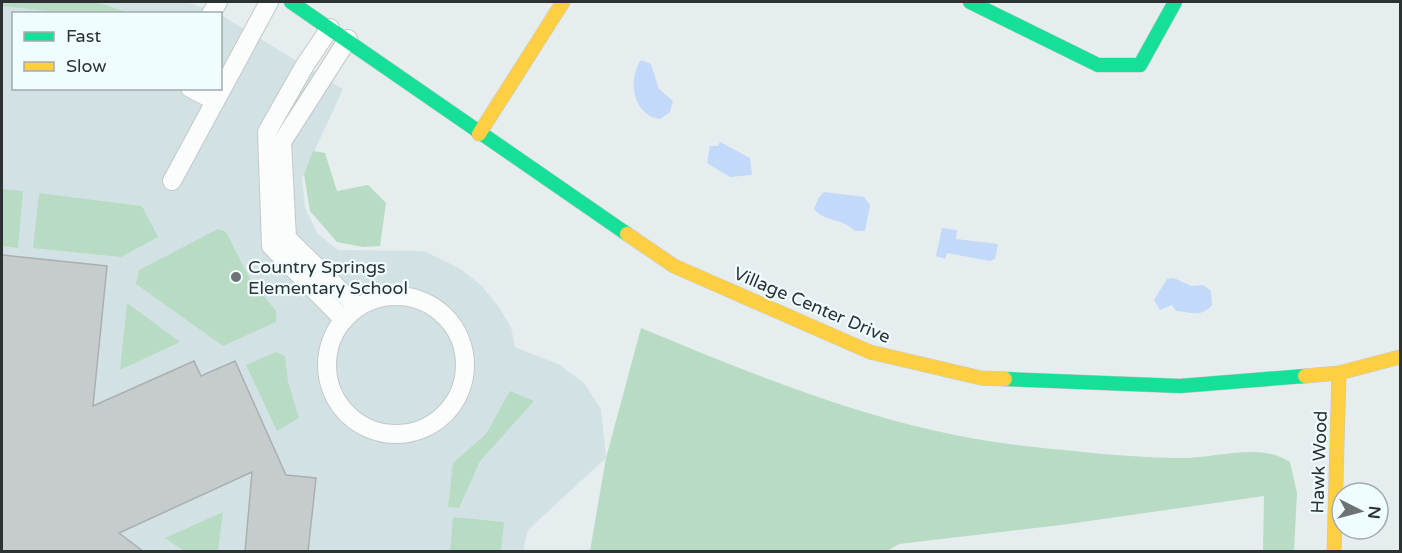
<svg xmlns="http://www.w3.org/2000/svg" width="1402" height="553" font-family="'Varela Round',sans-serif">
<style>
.built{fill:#d2e2e4}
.green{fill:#b8dbc4}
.water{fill:#c2d9f9}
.building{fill:#c6cbcc;stroke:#abafb1;stroke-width:1.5}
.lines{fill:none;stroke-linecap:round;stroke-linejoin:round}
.lane-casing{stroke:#c3c8c9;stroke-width:20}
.fast-casing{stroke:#c3c8c9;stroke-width:15}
.slow-casing{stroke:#c3c8c9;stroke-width:15}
.lane{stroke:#fbfcfc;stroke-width:18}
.fast{stroke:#16e098;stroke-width:14}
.slow{stroke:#ffcf43;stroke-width:14}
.poi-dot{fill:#6d7374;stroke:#f0fdff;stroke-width:2}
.labels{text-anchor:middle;stroke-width:4.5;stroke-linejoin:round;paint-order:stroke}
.poi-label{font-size:18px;fill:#2c3132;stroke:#f0fdff;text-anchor:start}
.street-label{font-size:18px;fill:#2c3132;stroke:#f0fdff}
</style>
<rect width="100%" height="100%" fill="#e6edee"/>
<!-- built -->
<polygon class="built" points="2,2 186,2 219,13 14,14 14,88 220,88 221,15 343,89 302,178 305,208 317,233 338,250 424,251 459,268 481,285 498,306 511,327 515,347 560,365 584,383 601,409 606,458 528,530 523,551 2,551"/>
<!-- green -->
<g class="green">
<polygon points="2,2 97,2 129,13 67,13 2,6"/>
<polygon points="313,151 325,153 337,191 368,185 386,203 380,246 363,247 337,242 310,211 304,174"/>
<polygon points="2,189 23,191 18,248 2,246"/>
<polygon points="39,193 142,206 158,237 121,257 33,248"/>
<polygon points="218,229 226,232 250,279 276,311 276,322 223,346 136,284 139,270"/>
<polygon points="127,303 180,342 120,370"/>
<path d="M641,328c125,52 256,106 393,119 49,5 100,11 149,11 34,0 76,-16 107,4l7,31 -3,58h-31l1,-55 -203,29 -162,19 -12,7h-297l16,-93z"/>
<polygon points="276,352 285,356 288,382 299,418 277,431 246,365"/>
<polygon points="510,391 534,401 480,461 459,508 448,507 453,463 486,434"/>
<polygon points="223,512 218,551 184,551 165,538"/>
<polygon points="453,517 504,522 501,551 450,551"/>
</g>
<!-- water -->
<g class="water">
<path d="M641,60l10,4 8,25 14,12 -3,11 -10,7c-27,-3 -33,-40 -19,-59z"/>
<polygon points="720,142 750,158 752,175 730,177 707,163 710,146 718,146"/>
<path d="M824,192l40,5 6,8 -5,26h-10c-14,-14 -29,-8 -41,-22l4,-10z"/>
<polygon points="942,228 957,230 956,239 998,244 995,259 990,261 947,253 945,259 936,256"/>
<path d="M1174,278l17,8 12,-1 8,6 1,14c-11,13 -21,7 -36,6l-4,-6 -12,5 -6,-10 13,-21z"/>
</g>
<!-- building -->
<polygon class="building" points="2,255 107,266 93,406 194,361 201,376 235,361 286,475 316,478 308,552 245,552 252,472 119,533 144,552 2,552"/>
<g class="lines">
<!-- lane casing -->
<g class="lane-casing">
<g id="lane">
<polyline points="211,14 218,2"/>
<polyline points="330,28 305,65 267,132 271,246 344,320"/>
<polyline points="348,39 282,142 287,238 357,307"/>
<polyline points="190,88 215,101"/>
<polyline points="172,181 269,2"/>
<circle cx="396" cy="365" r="69"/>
</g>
</g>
<!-- fast casing -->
<g class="fast-casing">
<g id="fast">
<polyline points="291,2 627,234"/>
<polyline points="970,2 1098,65 1140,65 1175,2"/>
<polyline points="1005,379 1180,386 1305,376"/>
</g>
</g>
<!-- slow casing -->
<g class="slow-casing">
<g id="slow">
<polyline points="479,134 563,2"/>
<polyline points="627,234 674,266 870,352 981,378 1005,379"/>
<polyline points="1305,376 1339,373 1400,357"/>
<polyline points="1334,552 1339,373"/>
</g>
</g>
<!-- lane -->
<use href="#lane" class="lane"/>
<!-- fast -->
<use href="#fast" class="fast"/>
<!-- slow -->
<use href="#slow" class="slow"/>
</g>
<!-- markers -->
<circle class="poi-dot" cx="236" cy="277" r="6"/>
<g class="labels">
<!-- poi labels -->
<g class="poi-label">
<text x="248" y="273">Country Springs<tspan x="248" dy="21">Elementary School</tspan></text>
</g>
<!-- street labels -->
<g class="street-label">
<text transform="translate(812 305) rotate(23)" y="6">Village Center Drive</text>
<text transform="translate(1319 462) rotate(-88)" y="6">Hawk Wood</text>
</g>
</g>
<!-- border -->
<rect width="1402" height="553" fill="none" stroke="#2c3132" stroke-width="6"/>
<!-- legend -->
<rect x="12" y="12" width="210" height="78" fill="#f0fdff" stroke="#a2abad" stroke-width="1.5"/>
<rect x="24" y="32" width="30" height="9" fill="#16e098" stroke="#a2abad" stroke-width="1.5"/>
<text x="66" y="42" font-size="18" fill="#2c3132">Fast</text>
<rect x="24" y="62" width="30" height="9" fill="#ffcf43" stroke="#a2abad" stroke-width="1.5"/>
<text x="66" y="72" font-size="18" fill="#2c3132">Slow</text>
<!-- north arrow -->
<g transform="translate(1360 511) rotate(96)"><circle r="28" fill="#f0fdff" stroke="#a2abad" stroke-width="1.5"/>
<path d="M0-4.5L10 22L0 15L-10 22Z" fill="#6d7374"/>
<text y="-9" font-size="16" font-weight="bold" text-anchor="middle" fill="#2c3132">N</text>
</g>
</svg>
